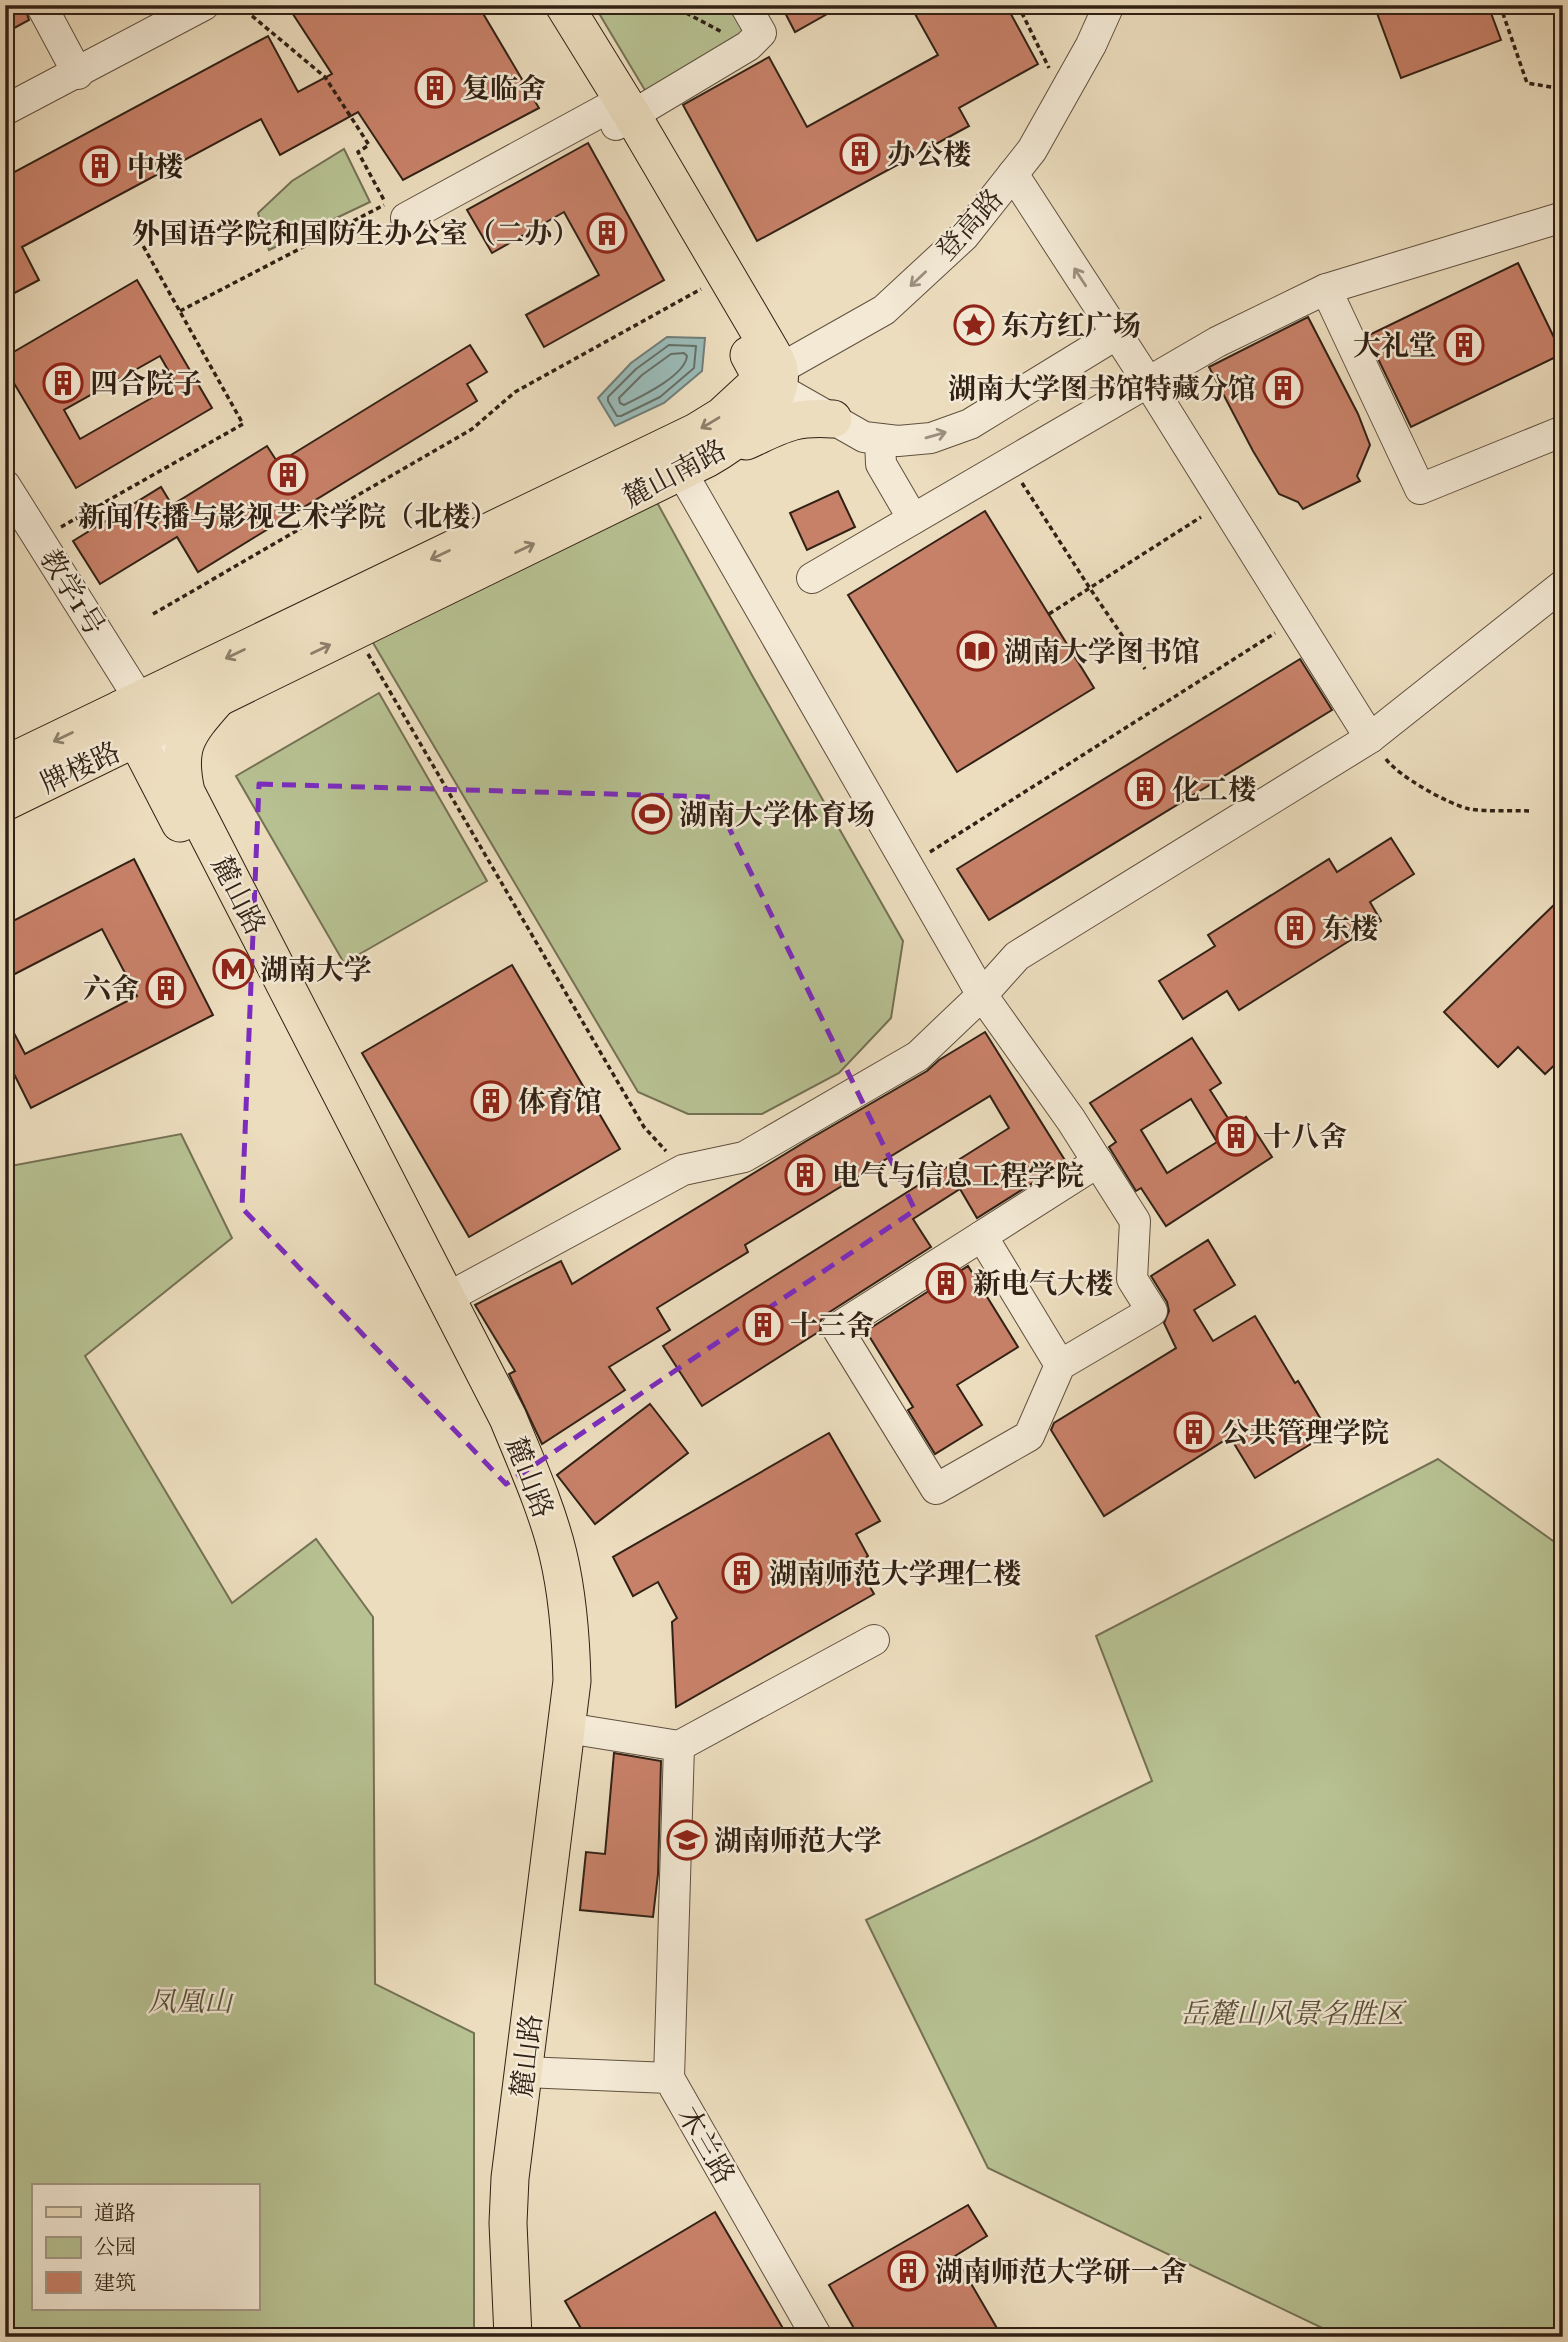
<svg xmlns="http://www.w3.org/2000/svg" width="1568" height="2342" font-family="'IM FELL Great Primer','Noto Serif SC',serif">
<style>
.green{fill:#b7c192;stroke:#747154;stroke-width:2;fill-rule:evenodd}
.water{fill:#9abbb8;stroke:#707d77;stroke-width:2}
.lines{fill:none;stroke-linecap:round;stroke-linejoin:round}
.shore{stroke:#666e66;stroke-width:2}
.building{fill:#c88169;stroke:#312115;stroke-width:2;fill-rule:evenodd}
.minor-casing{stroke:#60503f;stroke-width:32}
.major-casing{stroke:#312115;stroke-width:39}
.path{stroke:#312115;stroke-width:3.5;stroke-dasharray:5 3.5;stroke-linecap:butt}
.minor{stroke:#f3e9d5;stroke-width:30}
.major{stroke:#ecddbe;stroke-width:37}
.oneway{stroke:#9c8f7f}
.oneway2{stroke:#8e7f6a}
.marked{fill:none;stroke:#7b2cbf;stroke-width:5;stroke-dasharray:14 9;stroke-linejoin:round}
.labels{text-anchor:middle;stroke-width:5;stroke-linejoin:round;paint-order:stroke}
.poi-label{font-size:28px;font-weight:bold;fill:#312115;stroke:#f3e9d5;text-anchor:start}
.street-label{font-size:28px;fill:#312115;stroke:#f3e9d5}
.park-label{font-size:28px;font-style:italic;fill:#59513a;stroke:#f3e9d5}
</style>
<rect width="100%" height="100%" fill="#ecddbe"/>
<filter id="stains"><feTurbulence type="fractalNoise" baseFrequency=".00286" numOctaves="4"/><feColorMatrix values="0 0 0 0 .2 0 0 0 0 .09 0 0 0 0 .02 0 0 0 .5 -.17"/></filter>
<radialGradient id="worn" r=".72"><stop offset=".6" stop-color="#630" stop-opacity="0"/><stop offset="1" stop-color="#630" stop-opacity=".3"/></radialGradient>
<!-- green -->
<g class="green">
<polygon points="594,5 737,5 755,35 649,97"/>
<polygon points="344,149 370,202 269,250 258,213 292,181"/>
<polygon points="654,497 753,677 903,941 891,1018 839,1073 762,1114 688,1114 638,1092 369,636"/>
<polygon points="379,693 487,881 344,963 236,776"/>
<path d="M181,1134l51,104 -147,118 147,247 84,-64 57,78 2,367 99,49v304h-469v-1170zM257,2186v123h-224v-123z"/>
<polygon points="1438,1459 1563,1548 1563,2337 1341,2337 988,2168 866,1920 1036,1839 1152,1781 1096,1636"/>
</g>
<!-- water -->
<polygon class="water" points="667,337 705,338 702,371 664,403 615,426 598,398 631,363"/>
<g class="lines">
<!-- shore -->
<g class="shore">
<polygon points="669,345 696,346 694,368 660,397 621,416 617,416 608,401 608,397 636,369"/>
<path d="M684,353l3,3c-2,20 -47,41 -63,49l-4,-2 -1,-5 23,-23 29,-21z"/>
</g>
</g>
<!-- building -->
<g class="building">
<polygon points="5,5 24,5 29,20 5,33"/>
<polygon points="287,5 478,5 539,108 403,180 358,112 280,155 261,119 22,247 39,280 5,298 5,177 268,36 298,92 332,74"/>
<polygon points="781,5 843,5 795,32"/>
<polygon points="910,5 1006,5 1038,64 959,108 969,126 757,241 683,105 769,57 807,127 938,55"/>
<polygon points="1374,5 1488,5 1501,40 1401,78"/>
<polygon points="588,143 664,280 544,347 526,315 599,275 564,212 492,253 467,210"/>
<polygon points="1518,263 1562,354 1411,427 1367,336"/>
<path d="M137,280l75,128 -136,80 -71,-120v-11zM160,356l16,28 -96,55 -16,-29z"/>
<polygon points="1308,317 1358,414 1370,445 1357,476 1360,481 1303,509 1298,502 1279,494 1253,451 1209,367"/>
<polygon points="470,345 487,372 467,384 477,401 198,572 177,537 100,584 73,541 161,487 172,505 267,446 278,463"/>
<polygon points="838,491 855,527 807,550 790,513"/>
<polygon points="985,511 1094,688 957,772 848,595"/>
<polygon points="1300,659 1332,710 989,920 957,869"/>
<polygon points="1391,838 1414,874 1370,902 1381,921 1239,1010 1227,991 1183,1019 1159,981 1215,946 1208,935 1329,859 1337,872"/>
<polygon points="134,859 213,1015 31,1108 5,1056 5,1016 25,1054 137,996 102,929 5,979 5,925"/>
<polygon points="1563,896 1563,1057 1545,1074 1518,1047 1498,1067 1444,1012"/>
<polygon points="512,965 620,1149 469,1237 362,1053"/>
<polygon points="985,1032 1066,1162 977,1218 960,1189 913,1219 931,1247 828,1313 821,1320 820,1331 702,1406 663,1346 1009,1128 990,1096 745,1245 748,1252 657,1308 670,1330 609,1367 625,1390 542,1444 509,1374 515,1371 475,1305 561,1261 572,1284 808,1140 927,1071 939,1060"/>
<path d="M1192,1038l29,45 -11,7 23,36 13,-9 26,40 -106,69 -25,-38 -5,3 -27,-44 7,-5 -26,-39zM1191,1099l26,43 -50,31 -26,-43z"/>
<polygon points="1208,1240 1235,1285 1194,1310 1213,1341 1255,1316 1295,1383 1298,1381 1329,1433 1255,1478 1230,1437 1104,1516 1051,1430 1054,1423 1176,1348 1164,1323 1169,1311 1167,1302 1151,1276"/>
<polygon points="968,1266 1018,1347 957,1385 982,1425 935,1454 908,1410 913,1407 866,1331"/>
<polygon points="650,1404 688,1453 595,1524 557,1475"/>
<polygon points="829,1433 880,1521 856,1534 868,1556 857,1564 874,1594 676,1707 672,1622 677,1618 658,1582 633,1596 613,1557"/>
<polygon points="614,1753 661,1761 658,1874 653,1917 580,1910 586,1852 605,1854"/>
<polygon points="968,2205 987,2236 955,2256 998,2330 986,2337 859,2337 829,2285"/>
<polygon points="715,2212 788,2337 586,2337 565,2301"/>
</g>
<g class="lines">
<!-- minor casing -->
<g class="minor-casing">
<g id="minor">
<polyline points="41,5 78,74"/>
<polyline points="5,110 204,5"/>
<polyline points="616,125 748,46 761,33 745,5"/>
<polyline points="1013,174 1148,382 1370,738"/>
<polyline points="406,218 606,109"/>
<polyline points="1326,289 1420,489 1563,431"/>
<polyline points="762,379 884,310 964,236 1032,150 1091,45 1109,5"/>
<polyline points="762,379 864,437 898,441 931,438 970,424 1117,334"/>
<polyline points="880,439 881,464 913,519"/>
<polyline points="681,471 982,995 1071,1120 1135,1221 1132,1279 1152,1311 1060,1365 1029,1436 936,1489 837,1328 982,1236"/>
<polyline points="5,485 140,700 183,785"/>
<polyline points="812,578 1217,342 1326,289 1563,217"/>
<polyline points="447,1298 683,1170 744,1157 918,1056 982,995 1017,956 1370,738 1563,585"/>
<polyline points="1060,1365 982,1236 1098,1162"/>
<polyline points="567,1728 679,1746 669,2078"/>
<polyline points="679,1746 874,1640"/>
<polyline points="524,2072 669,2078 817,2337"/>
</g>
</g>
<!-- major casing -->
<g class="major-casing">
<g id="major">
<path d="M746,441c35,-16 47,-25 87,-22"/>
<path d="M216,700c-30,34 -40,47 -30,92l322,626c18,44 39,90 50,136 10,42 13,84 14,127l-62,497 -2,45 5,114"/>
<polyline points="121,709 180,823"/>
<polyline points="5,765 696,432 722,416 762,379 749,355"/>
<path d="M5,802l701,-343c28,-16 79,-51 73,-89 -1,-7 -6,-14 -9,-20l-138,-235 -68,-110"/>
</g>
</g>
<!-- path -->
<g class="path">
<polyline points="239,5 325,77 369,145 358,152 385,202"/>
<polyline points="640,5 641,11 653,5"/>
<polyline points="671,5 722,32"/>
<polyline points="684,5 685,13"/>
<polyline points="1018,5 1049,68"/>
<polyline points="1500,5 1527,83 1563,89"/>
<polyline points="180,311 384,205"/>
<polyline points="1022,483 1089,587 1145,669"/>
<polyline points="61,527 243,424 137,235"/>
<polyline points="153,614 472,429 515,392 701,289"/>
<polyline points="1049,614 1201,517"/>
<polyline points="368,654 644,1127 666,1151"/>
<path d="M1386,759c12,17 62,45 83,50 19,3 41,1 61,2"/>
<polyline points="930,852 1275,633"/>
</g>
<!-- minor -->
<use href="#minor" class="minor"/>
<!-- major -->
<use href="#major" class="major"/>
</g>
<!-- one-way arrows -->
<defs><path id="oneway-shaft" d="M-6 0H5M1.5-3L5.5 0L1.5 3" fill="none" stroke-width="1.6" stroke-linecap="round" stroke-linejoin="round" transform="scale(1.75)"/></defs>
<g class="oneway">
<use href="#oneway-shaft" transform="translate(1080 277) rotate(-123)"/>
<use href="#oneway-shaft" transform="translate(918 279) rotate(137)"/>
<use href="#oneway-shaft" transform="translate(936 435) rotate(-16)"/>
</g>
<g class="oneway2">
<use href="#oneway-shaft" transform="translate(710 423) rotate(149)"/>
<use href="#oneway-shaft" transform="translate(525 548) rotate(-26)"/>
<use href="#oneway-shaft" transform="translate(440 555) rotate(154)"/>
<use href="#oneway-shaft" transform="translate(321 649) rotate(-26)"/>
<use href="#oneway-shaft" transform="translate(235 654) rotate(154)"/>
<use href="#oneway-shaft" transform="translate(63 737) rotate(154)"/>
</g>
<!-- marked area -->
<path class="marked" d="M259,784l455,13 201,413 -409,274 -264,-276z"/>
<!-- icons -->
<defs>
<g id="building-ring" transform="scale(2.0125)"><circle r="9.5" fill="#f3e9d5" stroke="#8f2418" stroke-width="1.5"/><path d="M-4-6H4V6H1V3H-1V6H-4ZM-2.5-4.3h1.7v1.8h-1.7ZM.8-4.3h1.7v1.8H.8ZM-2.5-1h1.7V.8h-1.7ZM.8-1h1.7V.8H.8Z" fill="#8f2418"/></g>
<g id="sight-ring" transform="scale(2.0125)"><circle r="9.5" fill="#f3e9d5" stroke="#8f2418" stroke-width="1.5"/><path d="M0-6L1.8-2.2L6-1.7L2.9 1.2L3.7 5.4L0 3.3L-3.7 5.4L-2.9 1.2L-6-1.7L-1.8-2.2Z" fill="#8f2418"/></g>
<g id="library-ring" transform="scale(2.0125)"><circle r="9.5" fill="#f3e9d5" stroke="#8f2418" stroke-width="1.5"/><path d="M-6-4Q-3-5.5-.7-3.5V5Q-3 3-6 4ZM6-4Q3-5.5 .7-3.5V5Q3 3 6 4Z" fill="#8f2418"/></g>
<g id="stadium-ring" transform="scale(2.0125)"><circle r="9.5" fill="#f3e9d5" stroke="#8f2418" stroke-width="1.5"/><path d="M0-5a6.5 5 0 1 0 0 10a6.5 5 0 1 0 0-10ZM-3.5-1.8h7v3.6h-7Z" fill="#8f2418"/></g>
<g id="metro-ring" transform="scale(2.0125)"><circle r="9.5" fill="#f3e9d5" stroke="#8f2418" stroke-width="1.5"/><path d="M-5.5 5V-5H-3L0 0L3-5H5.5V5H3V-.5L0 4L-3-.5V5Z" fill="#8f2418"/></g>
<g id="university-ring" transform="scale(2.0125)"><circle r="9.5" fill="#f3e9d5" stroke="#8f2418" stroke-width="1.5"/><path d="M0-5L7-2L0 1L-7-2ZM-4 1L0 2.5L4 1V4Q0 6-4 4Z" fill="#8f2418"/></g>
</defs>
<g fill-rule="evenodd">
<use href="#building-ring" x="435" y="88"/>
<use href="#building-ring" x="860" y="154"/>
<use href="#building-ring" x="100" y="166"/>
<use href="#building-ring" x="607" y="233"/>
<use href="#sight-ring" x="974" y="325"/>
<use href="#building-ring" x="1464" y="345"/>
<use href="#building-ring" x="63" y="383"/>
<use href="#building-ring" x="1283" y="388"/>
<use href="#building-ring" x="288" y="475"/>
<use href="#library-ring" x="977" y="651"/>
<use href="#building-ring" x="1145" y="789"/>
<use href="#stadium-ring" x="652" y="814"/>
<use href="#building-ring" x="1295" y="928"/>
<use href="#metro-ring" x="233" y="969"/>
<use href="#building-ring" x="166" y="988"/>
<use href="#building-ring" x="491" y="1101"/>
<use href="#building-ring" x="1236" y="1136"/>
<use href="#building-ring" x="805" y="1175"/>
<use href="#building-ring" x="946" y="1283"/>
<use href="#building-ring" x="763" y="1325"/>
<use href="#building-ring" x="1194" y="1432"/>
<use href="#building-ring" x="742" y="1573"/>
<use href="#university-ring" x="687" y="1840"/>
<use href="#building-ring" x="908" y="2271"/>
</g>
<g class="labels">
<!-- poi labels -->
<g class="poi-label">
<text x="462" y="98">复临舍</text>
<text x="887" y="164">办公楼</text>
<text x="127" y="176">中楼</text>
<text x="580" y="243" text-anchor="end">外国语学院和国防生办公室（二办）</text>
<text x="1001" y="335">东方红广场</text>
<text x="1437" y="355" text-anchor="end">大礼堂</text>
<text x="90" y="393">四合院子</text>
<text x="1256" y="398" text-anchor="end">湖南大学图书馆特藏分馆</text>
<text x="288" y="526" text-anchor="middle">新闻传播与影视艺术学院（北楼）</text>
<text x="1004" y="661">湖南大学图书馆</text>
<text x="1172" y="799">化工楼</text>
<text x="679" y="824">湖南大学体育场</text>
<text x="1322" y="938">东楼</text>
<text x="260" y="979">湖南大学</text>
<text x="139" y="998" text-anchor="end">六舍</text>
<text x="518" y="1111">体育馆</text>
<text x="1263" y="1146">十八舍</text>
<text x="832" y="1185">电气与信息工程学院</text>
<text x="973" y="1293">新电气大楼</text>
<text x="790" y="1335">十三舍</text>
<text x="1221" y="1442">公共管理学院</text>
<text x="769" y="1583">湖南师范大学理仁楼</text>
<text x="714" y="1850">湖南师范大学</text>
<text x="935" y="2281">湖南师范大学研一舍</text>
</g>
<!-- street labels -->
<g class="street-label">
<text transform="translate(969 224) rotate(-48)" y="10">登高路</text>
<text transform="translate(674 473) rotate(-28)" y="10">麓山南路</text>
<text transform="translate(73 592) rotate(58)" y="10">教学1号</text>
<text transform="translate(80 767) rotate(-25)" y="10">牌楼路</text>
<text transform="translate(239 895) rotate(63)" y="10">麓山路</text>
<text transform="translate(530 1477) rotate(69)" y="10">麓山路</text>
<text transform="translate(526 2056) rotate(-83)" y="10">麓山路</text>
<text transform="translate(707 2145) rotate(60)" y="10">木兰路</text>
</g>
<!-- park labels -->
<g class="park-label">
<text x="190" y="2011">凤凰山</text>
<text x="1292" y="2023">岳麓山风景名胜区</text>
</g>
</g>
<!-- margin -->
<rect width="1568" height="2342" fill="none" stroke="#ecddbe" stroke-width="28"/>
<rect x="7" y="7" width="1554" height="2328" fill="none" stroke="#312115" stroke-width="3.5"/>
<rect x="14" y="14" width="1540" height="2314" fill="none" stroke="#312115" stroke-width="2"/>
<!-- legend -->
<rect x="32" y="2184" width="228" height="126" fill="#f3e9d5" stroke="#a59988" stroke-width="2"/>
<rect x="46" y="2207" width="35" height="10" fill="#ecddbe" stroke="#a59988" stroke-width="2"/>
<text x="94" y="2220" font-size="21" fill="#312115">道路</text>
<rect x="46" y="2237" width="35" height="21" fill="#b7c192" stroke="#a59988" stroke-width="2"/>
<text x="94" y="2254" font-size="21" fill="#312115">公园</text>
<rect x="46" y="2272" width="35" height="21" fill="#c88169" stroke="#a59988" stroke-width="2"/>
<text x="94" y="2290" font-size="21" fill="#312115">建筑</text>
<rect width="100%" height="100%" filter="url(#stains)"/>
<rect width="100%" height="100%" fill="url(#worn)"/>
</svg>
